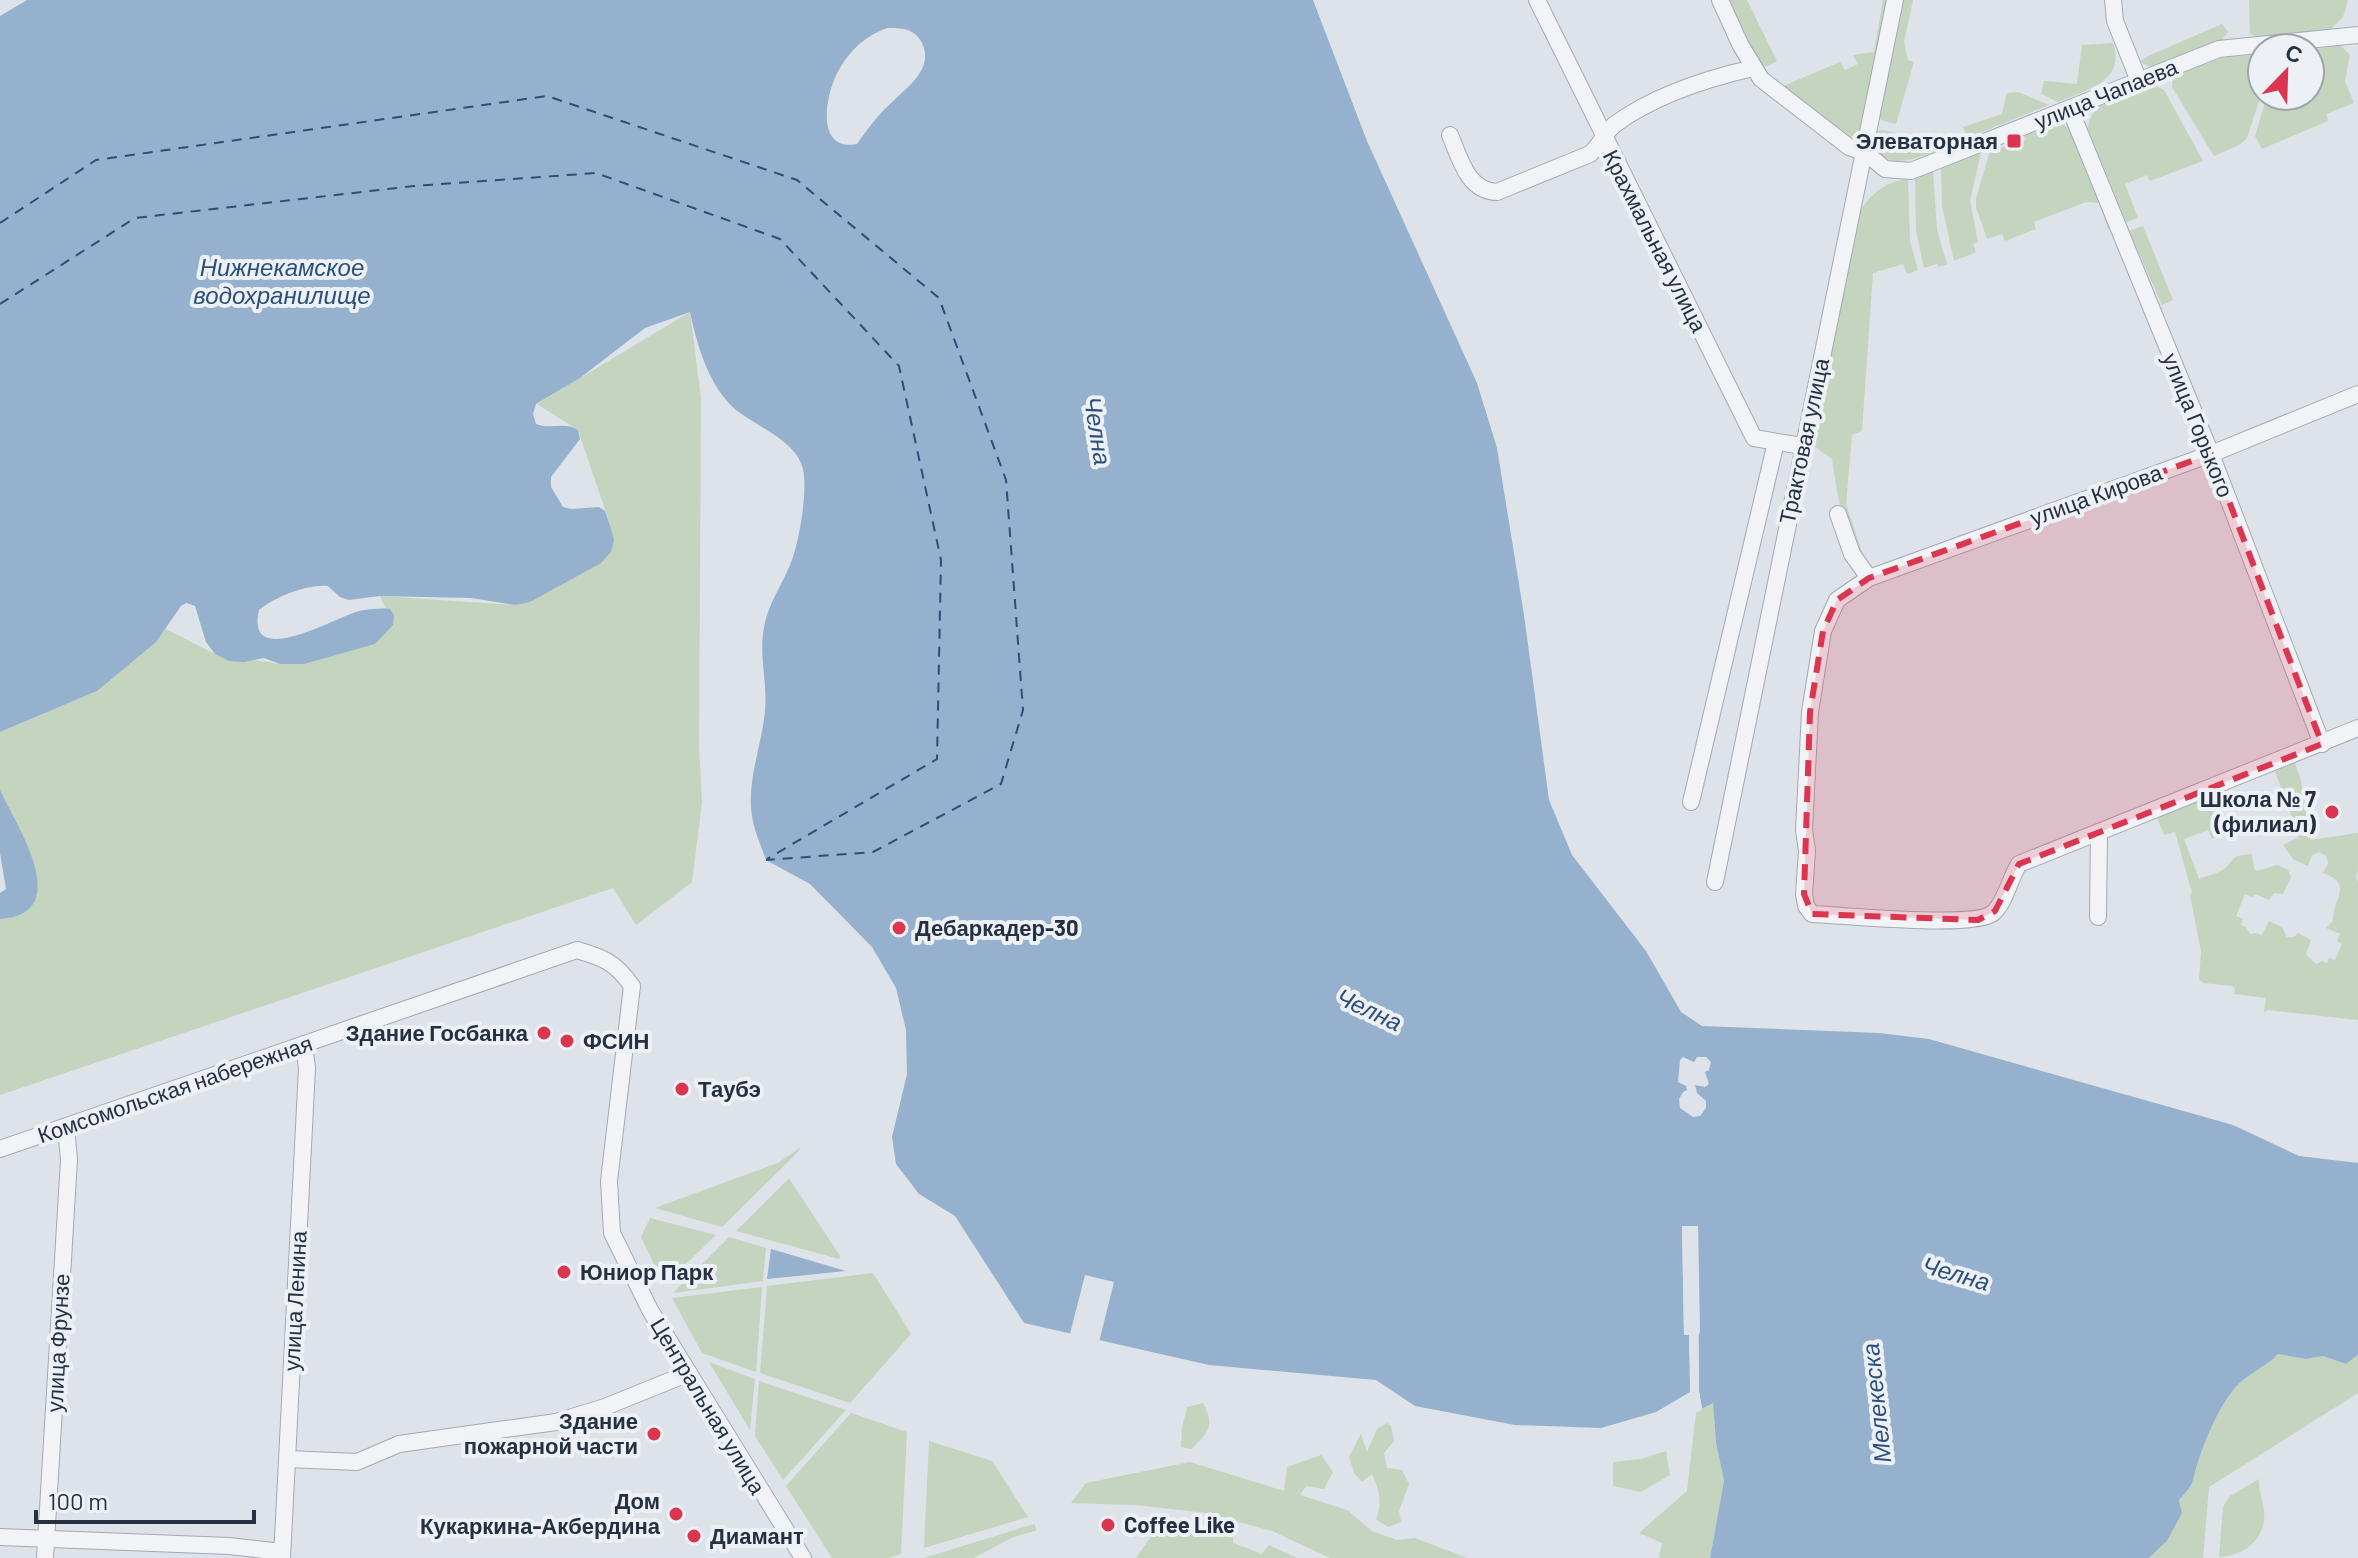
<svg xmlns="http://www.w3.org/2000/svg" width="2358" height="1558" font-family="Barlow,sans-serif">
<style>
.green{fill:#c4d4be}
.water{fill:#95b1cd;fill-rule:evenodd}
.pier{fill:#dee2e9}
.lines{fill:none;stroke-linecap:round;stroke-linejoin:round}
.ferry{stroke:#2b4f7a;stroke-width:2;stroke-dasharray:10 8;stroke-linecap:butt}
.minor-casing{stroke:#a3a9b4;stroke-width:18}
.minor{stroke:#f1f3f7;stroke-width:16}
.marked{fill:#dc3550;fill-opacity:0.2;stroke:#dc3550;stroke-width:6;stroke-dasharray:16 10;stroke-linejoin:round}
.poi-dot{fill:#dc3550;stroke:#edf1f6;stroke-width:3}
.labels{text-anchor:middle;stroke-width:8;stroke-linejoin:round;paint-order:stroke}
.street-label{font-size:22px;fill:#253042;stroke:#edf1f6}
.poi-label{font-size:22px;font-weight:bold;fill:#253042;stroke:#edf1f6;text-anchor:start}
.water-label{font-size:24px;font-style:italic;fill:#2b4f7a;stroke:#edf1f6}
</style>
<rect width="100%" height="100%" fill="#dee2e9"/>
<!-- green -->
<g class="green">
<polygon points="1727,0 1747,0 1777,61 1762,69 1748,45"/>
<polygon points="1883,0 1887,0 1860,132 1849,138 1781,87 1840,62 1845,70 1858,64 1853,55 1874,52"/>
<polygon points="1904,0 1913,0 1904,42 1908,60 1914,62 1896,124 1881,120 1879,115"/>
<polygon points="2249,0 2348,0 2343,17 2330,30 2257,37 2250,33"/>
<polygon points="2222,24 2228,32 2220,42 2151,67 2140,62 2148,56"/>
<path d="M2113,43c13,39 -27,47 -55,59l-17,-8 3,-13 33,3 5,-39z"/>
<polygon points="2340,45 2350,55 2345,81 2354,103 2326,114 2328,121 2262,149 2255,136 2267,96 2310,96 2310,50"/>
<polygon points="2262,54 2262,92 2247,138 2239,145 2214,156 2172,87 2173,76 2222,58"/>
<path d="M2152,84l12,6 39,71 -53,20 -3,-6 -22,9 13,34 -12,4 -38,-93c2,-30 40,-35 64,-45z"/>
<polygon points="2018,92 2049,105 1967,138 1963,127 2002,114 2007,93"/>
<polygon points="2054,124 2064,125 2073,131 2112,227 2108,229 2099,203 2086,202 2034,222 2036,229 2005,241 2002,234 1987,239 1976,207 1976,198 1990,151 2025,140 2024,136"/>
<path d="M1881,130l13,2 -5,16 4,5 52,-19 5,12c-26,9 -76,35 -74,-14z"/>
<polygon points="1981,152 1970,201 1978,242 1973,244 1976,252 1954,261 1942,206 1941,166"/>
<polygon points="1933,170 1937,230 1947,264 1939,267 1937,264 1924,268 1916,230 1915,177"/>
<path d="M1908,179l2,62 8,29 -11,4 -4,-10 -30,9 -11,158 -10,4 -6,69 18,54c-21,-15 -28,-74 -32,-99l-21,-15 48,-232c13,-19 26,-30 49,-33z"/>
<polygon points="2143,226 2173,300 2162,305 2129,231"/>
<polygon points="690,312 701,399 699,746 702,802 692,882 636,925 613,888 0,1095 0,911 38,895 0,790 0,732 97,691 166,629 215,654 280,664 393,625 380,596 515,605 610,524 578,430 537,404"/>
<path d="M2295,763l6,18 10,59 47,-7v37l-2,8 2,4v138l-90,-10 -4,3 2,-15 -32,-4 1,-6 -3,-2 -28,-3 -5,-3 2,-29 -11,-56 2,-2 -17,-61 -11,3 -7,-17 58,-24 9,18 -3,1 4,9 -8,14 -5,3 -4,-9 -24,9 15,40c7,-3 20,-6 25,-10 14,-12 5,-13 28,-15l2,15 3,2 20,-6 11,5 3,7 -8,17 -9,-1 -5,7 -14,-6 -3,3 -7,-3 -9,22 7,3 -2,6 5,2 4,7 5,-1 7,2 7,-14 13,6 5,10h7l4,-4 13,7 -5,14 10,10 6,-3 5,2 2,-5 6,2 7,-16 -5,-3 3,-7 -14,-6 7,-7c-1,-22 22,-37 -10,-48l5,-10 -2,-7 -7,-4 -7,3 -4,11 -15,-7 -10,-14 16,-8 -24,-66z"/>
<polygon points="801,1147 797,1153 722,1227 655,1208 778,1163"/>
<polygon points="789,1178 840,1256 839,1259 736,1231"/>
<polygon points="650,1218 716,1235 664,1285 641,1237"/>
<polygon points="729,1237 766,1248 763,1281 673,1293"/>
<polygon points="873,1273 911,1334 850,1403 760,1373 767,1286"/>
<polygon points="762,1287 756,1372 702,1353 672,1298"/>
<path d="M2278,1354l28,5 17,-3 23,8 12,-9v38l-149,94 -6,71h-54l18,-17 15,-28 -3,-13c17,-18 12,-17 19,-38 8,-25 20,-53 36,-73 11,-14 32,-22 44,-35z"/>
<polygon points="709,1362 755,1379 750,1430"/>
<polygon points="759,1381 846,1410 783,1480 755,1436"/>
<path d="M1203,1403c12,23 6,29 -12,46l-10,-2 1,-19 5,-21z"/>
<polygon points="1713,1403 1716,1443 1724,1481 1710,1558 1659,1558 1662,1543 1639,1533 1687,1491 1696,1413"/>
<polygon points="851,1413 907,1432 901,1554 888,1558 832,1558 786,1486"/>
<path d="M1387,1423l4,3 3,15 -10,12 3,15 15,2 7,14 -10,27 2,11 -13,5 -12,-8c7,-17 3,-29 -4,-45l-10,8 -8,-9 -5,-16 12,-23 6,18 10,-23z"/>
<polygon points="929,1441 992,1461 1028,1517 924,1548"/>
<polygon points="1666,1451 1670,1475 1641,1492 1613,1486 1613,1462 1641,1459"/>
<polygon points="1321,1455 1333,1472 1324,1489 1306,1486 1300,1495 1347,1510 1372,1531 1397,1540 1415,1538 1467,1558 1330,1558 1272,1531 1206,1513 1135,1505 1071,1503 1086,1483 1190,1462 1284,1491 1287,1467"/>
<path d="M2259,1479c-1,13 4,19 5,31 3,28 -19,46 -45,47l4,-50 7,-11z"/>
<polygon points="1162,1521 1233,1535 1233,1543 1262,1554 1269,1545 1297,1558 1136,1558"/>
<polygon points="1034,1524 1037,1530 1011,1538 974,1558 924,1558"/>
</g>
<!-- water -->
<g class="water">
<path d="M27,0h1286l54,141 110,242 20,65 27,167 25,185 23,55 74,96 35,61 21,14 177,7 50,6 304,86 66,31 59,7v192l-12,9 -23,-8 -17,3 -28,-5c-12,13 -33,21 -44,35 -16,20 -28,48 -36,73 -7,21 -2,20 -19,38l3,13 -15,28 -18,17h-439l14,-77 -8,-38 -3,-40 -11,6 -3,-18 -1,-165 -16,1 2,107 5,1 1,57 -34,20 -55,16 -86,-3 -100,-19 -39,-26 -167,-15 -185,-42 -69,-107 -36,-22 -23,-30 -4,-27 15,-63 -1,-44 -10,-42 -24,-41 -62,-63 -44,-24c-6,-17 -14,-34 -15,-53 -2,-32 11,-64 14,-96 3,-34 -9,-61 2,-96 6,-18 16,-33 23,-50 9,-21 18,-74 13,-96 -7,-29 -46,-42 -67,-59 -27,-23 -39,-65 -46,-98l-45,16 -65,50 -44,26 -3,10 3,10c14,6 29,-3 42,6l2,9 -29,38v10l12,20 8,2 28,-2 6,4 5,14 4,15 -3,12 -10,11 -71,39 -15,3 -44,-7 -91,-2 -31,4 -9,-3 -12,-11c-21,-2 -53,11 -69,24 -14,61 75,8 100,1 10,-2 21,-3 31,-2l4,6 -1,10 -18,19 -71,20h-24l-16,-6 -20,4 -15,-1 -14,-7 -9,-12 -11,-36 -9,-3 -5,3 -25,36 -59,49 -97,41v-716zM887,28c14,0 26,0 34,13 15,27 -14,46 -31,63 -13,12 -23,26 -33,40 -44,8 -31,-54 -17,-76 11,-19 27,-33 47,-40zM1683,1057l11,5 3,-5h9l5,5 -2,8 -4,2 4,12 -4,3 -10,-2 2,8 9,8v7l-6,8 -7,1 -13,-9 -1,-9 4,-7 4,-2 -1,-4 -8,-4 2,-22z"/>
<path d="M0,790c17,37 76,124 0,129v-26l6,-4 -6,-36z"/>
<polygon points="771,1249 846,1271 767,1279"/>
</g>
<!-- pier -->
<g class="pier">
<polygon points="1682,1226 1698,1226 1700,1332 1698,1335 1699,1391 1702,1409 1699,1411 1695,1391 1694,1230 1686,1230 1688,1331 1692,1334 1694,1392 1691,1396 1689,1335 1684,1335"/>
<polygon points="1085,1275 1114,1282 1099,1342 1070,1334"/>
</g>
<g class="lines">
<!-- ferry -->
<g class="ferry">
<polyline points="0,223 96,160 547,96 797,180 939,298 1006,480 1023,710 1001,784 873,852 766,860"/>
<polyline points="0,304 135,218 414,186 596,173 780,239 899,366 941,560 937,759 767,859"/>
</g>
<!-- minor casing -->
<g class="minor-casing">
<g id="minor">
<polyline points="1537,0 1754,438 1802,446"/>
<polyline points="1720,0 1740,44 1761,79 1849,147 1866,153 1885,169 1911,171 2219,49 2358,35"/>
<polyline points="2113,0 2115,21 2139,81"/>
<polyline points="2070,109 2211,454 2322,744"/>
<path d="M1450,135c10,23 17,56 47,57l93,-38c10,-8 14,-21 24,-29 39,-29 91,-46 139,-57"/>
<path d="M2358,394l-147,60 -342,124 -32,22 -14,31 -13,81 -6,118 3,21 -3,43 2,12 6,8c30,1 162,15 181,-1 12,-10 17,-35 26,-49l339,-136"/>
<polyline points="1838,514 1852,554 1869,578"/>
<polyline points="1691,802 1776,442"/>
<polyline points="1715,882 1895,0"/>
<polyline points="2098,917 2099,832"/>
<path d="M0,1149l577,-199c27,8 38,12 55,36l-23,195 3,52 38,77 153,248"/>
<polyline points="287,1459 357,1462 399,1444 556,1422 605,1407 689,1373"/>
<polyline points="0,1537 229,1546 282,1552"/>
<polyline points="45,1558 69,1160 66,1127"/>
<polyline points="282,1558 307,1068 304,1044"/>
</g>
</g>
<!-- minor -->
<use href="#minor" class="minor"/>
</g>
<!-- marked area -->
<path class="marked" d="M2211,454l111,290 -303,120 -24,47 -17,9 -166,-6 -8,-20 6,-182 13,-81 14,-31 32,-22z"/>
<!-- markers -->
<g class="poi-dot">
<rect x="2006" y="133" width="16" height="16" rx="4"/>
<circle cx="2332" cy="812" r="8"/>
<circle cx="899" cy="928" r="8"/>
<circle cx="544" cy="1033" r="8"/>
<circle cx="567" cy="1041" r="8"/>
<circle cx="682" cy="1089" r="8"/>
<circle cx="564" cy="1272" r="8"/>
<circle cx="654" cy="1434" r="8"/>
<circle cx="676" cy="1514" r="8"/>
<circle cx="1108" cy="1525" r="8"/>
<circle cx="694" cy="1536" r="8"/>
</g>
<g class="labels">
<!-- street labels -->
<g class="street-label">
<text transform="translate(2106 94) rotate(-22)" y="8">улица Чапаева</text>
<text transform="translate(1655 241) rotate(63)" y="8">Крахмальная улица</text>
<text transform="translate(2198 425) rotate(68)" y="8">улица Горького</text>
<text transform="translate(1804 441) rotate(-78)" y="8">Трактовая улица</text>
<text transform="translate(2096 495) rotate(-20)" y="8">улица Кирова</text>
<text transform="translate(175 1089) rotate(-19)" y="8">Комсомольская набережная</text>
<text transform="translate(295 1301) rotate(-87)" y="8">улица Ленина</text>
<text transform="translate(58 1343) rotate(-87)" y="8">улица Фрунзе</text>
<text transform="translate(708 1406) rotate(59)" y="8">Центральная улица</text>
</g>
<!-- poi labels -->
<g class="poi-label">
<text x="1998" y="149" text-anchor="end">Элеваторная</text>
<text x="2316" y="807" text-anchor="end">Школа № 7<tspan x="2316" dy="25">(филиал)</tspan></text>
<text x="915" y="936">Дебаркадер-30</text>
<text x="528" y="1041" text-anchor="end">Здание Госбанка</text>
<text x="583" y="1049">ФСИН</text>
<text x="698" y="1097">Таубэ</text>
<text x="580" y="1280">Юниор Парк</text>
<text x="638" y="1429" text-anchor="end">Здание<tspan x="638" dy="25">пожарной части</tspan></text>
<text x="660" y="1509" text-anchor="end">Дом<tspan x="660" dy="25">Кукаркина-Акбердина</tspan></text>
<text x="1124" y="1533">Coffee Like</text>
<text x="710" y="1544">Диамант</text>
</g>
<!-- water labels -->
<g class="water-label">
<text x="282" y="276">Нижнекамское<tspan x="282" dy="28">водохранилище</tspan></text>
<text transform="translate(1097 431) rotate(81)" y="8">Челна</text>
<text transform="translate(1369 1010) rotate(25)" y="8">Челна</text>
<text transform="translate(1956 1274) rotate(16)" y="8">Челна</text>
<text transform="translate(1877 1403) rotate(-96)" y="8">Мелекеска</text>
</g>
</g>
<!-- north arrow -->
<g transform="translate(2286 72) rotate(23)"><circle r="38" fill="#edf1f6" stroke="#9da4ae" stroke-width="2"/>
<path d="M0-6L14 30L0 20L-14 30Z" fill="#dc3550"/>
<text y="-12" font-size="22" font-weight="bold" text-anchor="middle" fill="#253042">С</text>
</g>
<!-- scale -->
<path d="M36 1510v12h218v-12" fill="none" stroke="#253042" stroke-width="4"/>
<text x="48" y="1510" font-size="24" fill="#253042" stroke="#edf1f6" stroke-width="6" paint-order="stroke">100 m</text>
</svg>
